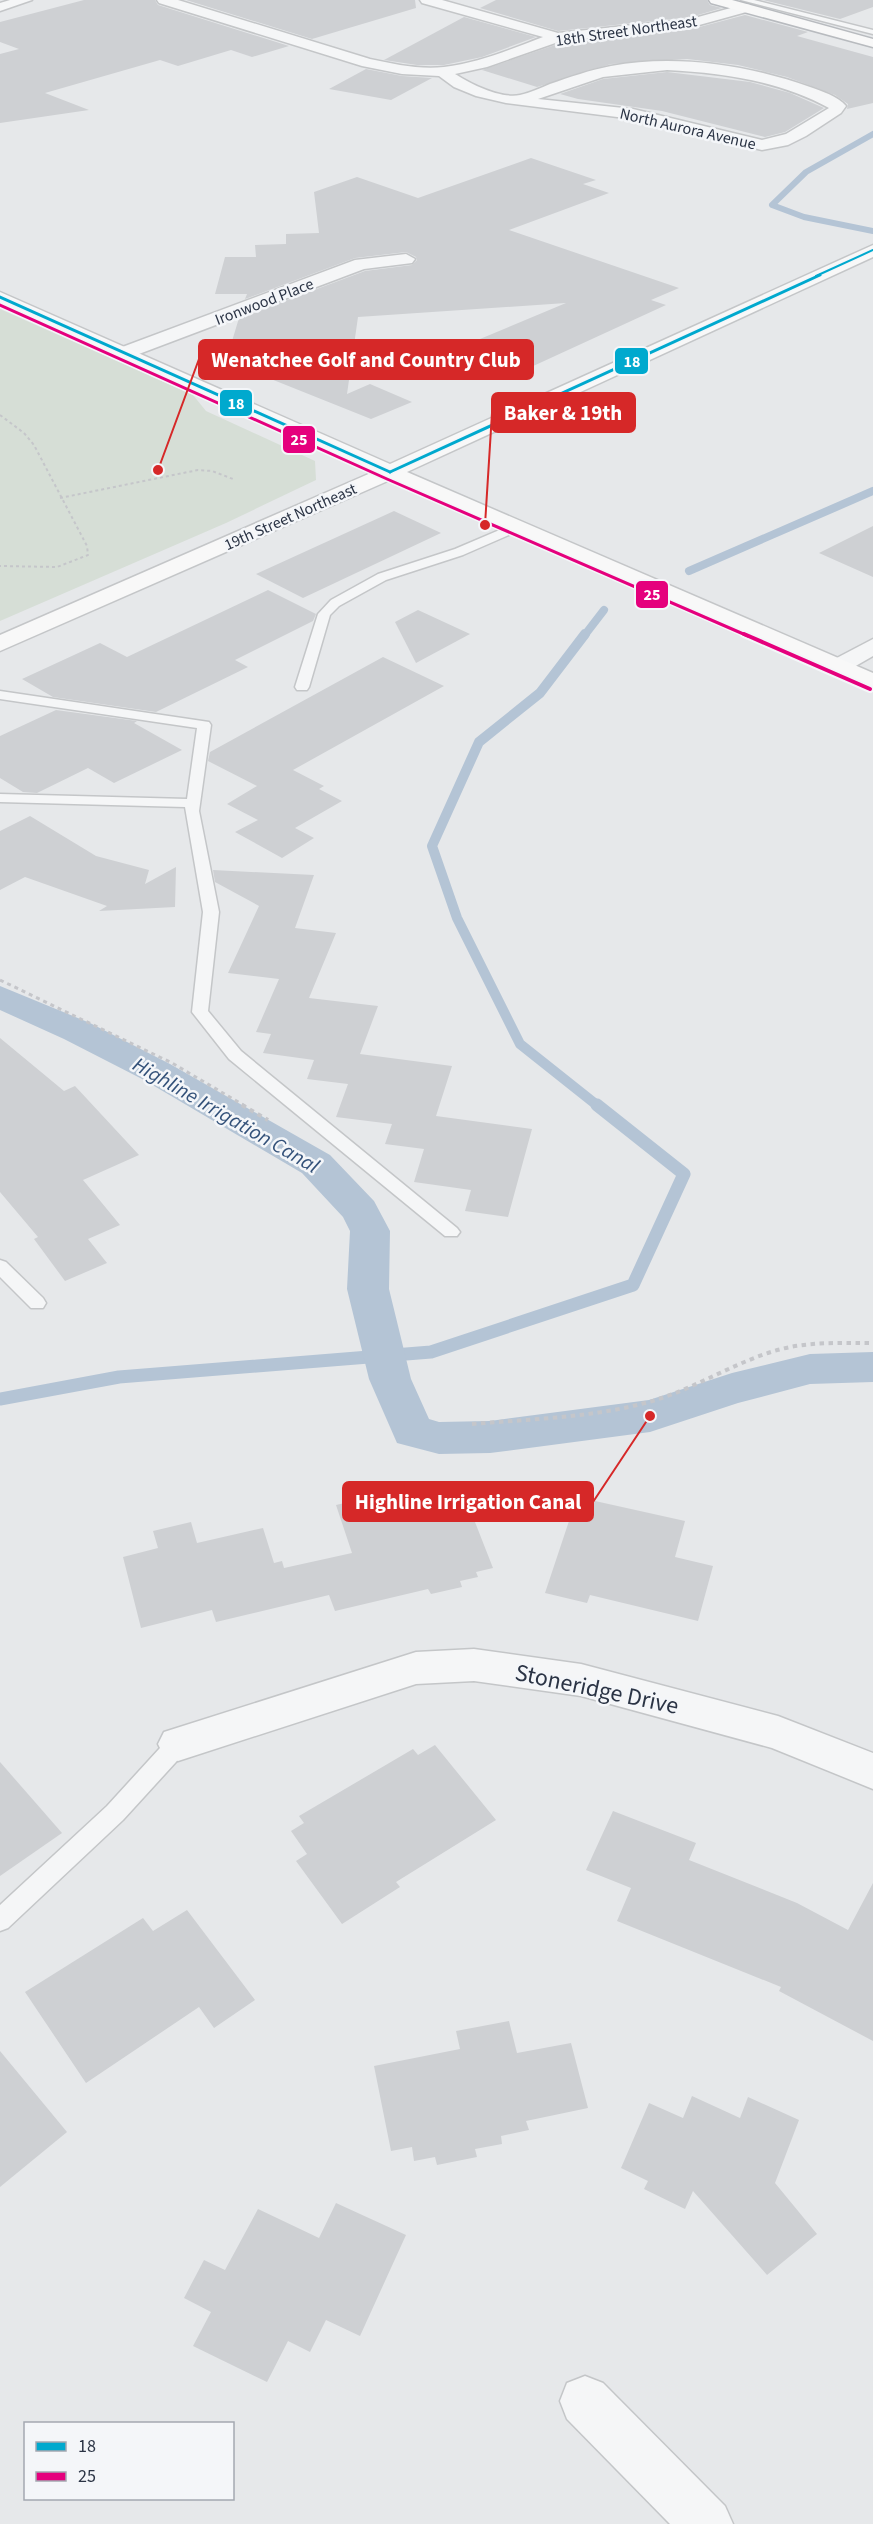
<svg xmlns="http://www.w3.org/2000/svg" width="873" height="2524" font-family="'Source Sans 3',sans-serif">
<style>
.green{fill:#d6ded6}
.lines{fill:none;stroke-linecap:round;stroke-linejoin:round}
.stream-far3{stroke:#b4c4d5;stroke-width:6}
.stream-far2{stroke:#b4c4d5;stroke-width:8}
.stream-far1{stroke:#b4c4d5;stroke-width:10}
.stream{stroke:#b4c4d5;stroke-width:13}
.canal{fill:#b4c4d5;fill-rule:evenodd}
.building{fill:#ced0d3}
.lane-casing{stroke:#c4c6c8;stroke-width:3}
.street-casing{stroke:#c4c6c8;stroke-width:3}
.secondary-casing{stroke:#c4c6c8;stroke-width:3}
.highway-casing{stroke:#b8bbbf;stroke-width:3}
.path-far2{stroke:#c5c6ca;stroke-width:2;stroke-dasharray:3 3;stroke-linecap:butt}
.path-far1{stroke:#c5c6ca;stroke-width:3;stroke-dasharray:4 4;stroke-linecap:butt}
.path{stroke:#c5c6ca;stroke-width:4;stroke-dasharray:4.5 4.5;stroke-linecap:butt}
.lane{fill:#f5f6f7;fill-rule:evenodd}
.street{fill:#f5f6f7;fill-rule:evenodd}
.secondary{fill:#f8f8f8;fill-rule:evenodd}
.highway{fill:#f8f8f8;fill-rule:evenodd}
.bus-1-far1-casing{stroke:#f4f6f9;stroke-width:4.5}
.bus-1-casing{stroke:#f4f6f9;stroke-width:6}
.bus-2-far1-casing{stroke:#f4f6f9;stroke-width:6}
.bus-2-casing{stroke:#f4f6f9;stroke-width:8}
.bus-1-far1{stroke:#00a9ce;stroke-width:2}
.bus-1{stroke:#00a9ce;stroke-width:3}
.bus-2-far1{stroke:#e5007d;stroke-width:3}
.bus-2{stroke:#e5007d;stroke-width:4}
.labels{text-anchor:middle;stroke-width:5;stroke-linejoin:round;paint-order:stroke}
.far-street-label{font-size:16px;fill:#2b3445;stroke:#f4f6f9}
.water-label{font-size:21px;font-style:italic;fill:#34527a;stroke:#f4f6f9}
.near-street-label{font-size:24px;fill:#2b3445;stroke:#f4f6f9}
.leader{fill:none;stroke:#d62828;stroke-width:2}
.callout-dot{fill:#d62828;stroke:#f4f6f9;stroke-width:2}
.callout{fill:#d62828;stroke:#d62828;stroke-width:2}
.callout-label{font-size:21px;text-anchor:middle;font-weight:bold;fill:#fff}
.line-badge{stroke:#f4f6f9;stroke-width:2}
.badge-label{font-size:16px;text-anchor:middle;font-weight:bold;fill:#fff}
</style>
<rect width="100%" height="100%" fill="#e6e8ea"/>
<!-- green -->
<polygon class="green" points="0,309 193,395 206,411 315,461 316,480 226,523 0,621"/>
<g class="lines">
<!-- stream-far3 -->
<polyline class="stream-far3" points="873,134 806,172 772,205 804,217 873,231"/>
<!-- stream-far2 -->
<g class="stream-far2">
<polyline points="689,571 873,491"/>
<polyline points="584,636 604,610"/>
</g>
<!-- stream-far1 -->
<polyline class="stream-far1" points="585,634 540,693 479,742 432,846 457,918 520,1044 598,1106"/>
<!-- stream -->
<polyline class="stream" points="0,1399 119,1377 431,1352 633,1285 684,1174 597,1105"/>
<!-- canal -->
<polygon class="canal" points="0,986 90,1023 170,1064 330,1155 374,1201 390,1231 389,1289 411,1379 429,1419 439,1422 490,1421 649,1400 732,1373 810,1354 873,1352 873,1382 810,1384 738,1403 650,1432 490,1453 439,1454 397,1443 369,1379 347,1289 350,1231 343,1217 302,1173 144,1080 64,1039 0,1010"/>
</g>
<!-- building -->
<g class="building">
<polygon points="84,0 155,0 158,5 289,46 252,57 231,50 178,66 160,60 45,93 89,110 0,123 0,54 19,49 0,42 0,22"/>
<polygon points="186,0 415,0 416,8 312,39"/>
<polygon points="496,0 707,0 710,5 722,8 691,17 558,31 480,8"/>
<polygon points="763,0 873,0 873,7 840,19"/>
<polygon points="745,15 808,32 797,36 873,57 873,103 847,109 848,104 835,95 787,77 738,65 687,59 611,64 537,87 482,70 561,43 692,29"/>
<polygon points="464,17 536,37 482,57 444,65 417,65 384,60"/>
<polygon points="366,69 402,76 432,78 391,100 329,89"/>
<polygon points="667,72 750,82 790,93 824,108 785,132 765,137 662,111 578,99 560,94 603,79"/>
<polygon points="531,158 596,180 583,184 609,193 509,230 679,288 651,300 666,305 518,373 456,349 566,303 358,317 347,394 370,384 412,402 371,419 226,361 239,318 365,271 412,265 417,260 416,257 406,252 355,258 245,299 247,294 215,294 225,257 256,257 255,245 286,244 286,234 319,233 314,192 357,177 418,198"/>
<polygon points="394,511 441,533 303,598 256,574"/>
<polygon points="873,526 873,577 819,553"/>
<polygon points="268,590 316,614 313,621 235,660 248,667 156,712 53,697 22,679 100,643 127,657"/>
<polygon points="418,610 470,634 416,663 395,622"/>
<polygon points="383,657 444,686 293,770 324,786 319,789 342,801 295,828 314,838 282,858 235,832 258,820 227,804 257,786 208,761 210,752"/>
<polygon points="56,710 137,721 134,723 182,750 114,783 88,768 37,793 23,792 0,778 0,736"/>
<polygon points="30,816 96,856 149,870 145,884 176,867 175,907 99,911 107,906 25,877 0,890 0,831"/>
<polygon points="213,870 314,875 295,928 336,933 309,998 378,1006 360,1054 452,1066 436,1116 532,1129 508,1217 465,1211 471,1190 414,1182 424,1149 385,1144 392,1124 336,1117 348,1084 307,1079 314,1060 263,1053 271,1034 256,1032 279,979 228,973 259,906 215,882"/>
<polygon points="0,1038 64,1091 75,1086 139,1155 83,1180 120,1225 88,1239 107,1263 65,1281 34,1239 38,1237 0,1192"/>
<polygon points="396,1491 402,1508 464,1494 493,1568 476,1572 478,1577 460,1581 462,1587 431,1594 428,1589 335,1611 329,1595 216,1622 212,1610 141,1628 123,1557 158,1548 153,1531 191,1522 197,1543 263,1528 274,1563 282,1561 284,1568 352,1553 336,1505"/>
<polygon points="577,1497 685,1521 675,1557 713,1566 698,1621 590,1595 587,1603 545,1593"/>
<polygon points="435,1745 496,1820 396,1882 400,1887 342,1924 296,1861 307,1854 291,1831 304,1823 299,1816 413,1749 418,1755"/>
<polygon points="0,1762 62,1833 0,1876"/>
<polygon points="613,1811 696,1843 689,1860 797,1903 848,1930 873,1883 873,2041 779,1991 781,1987 617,1921 631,1888 586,1870"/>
<polygon points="187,1910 255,2000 214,2028 199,2007 86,2083 25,1992 143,1918 153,1931"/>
<polygon points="509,2021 517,2053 571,2043 588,2108 526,2121 529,2130 501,2136 502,2144 475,2149 477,2157 437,2165 435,2157 414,2161 412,2147 391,2151 374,2066 460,2049 456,2031"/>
<polygon points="0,2051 67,2132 0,2187"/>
<polygon points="692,2096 740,2118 748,2097 799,2120 775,2183 817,2234 767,2275 693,2191 685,2209 644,2189 648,2181 621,2168 649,2103 683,2118"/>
<polygon points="336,2203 406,2235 360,2336 326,2320 310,2352 288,2341 267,2382 193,2346 211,2312 184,2298 204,2260 225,2270 258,2209 319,2238"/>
</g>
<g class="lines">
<!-- lane casing -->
<g class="lane-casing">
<g id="lane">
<polygon points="741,0 754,0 873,30 873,34"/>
<polygon points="516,523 522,527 520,530 463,555 386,580 339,606 330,615 309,687 307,690 297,690 295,687 318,614 331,600 378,574 455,549"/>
<polygon points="0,691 209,722 211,725 199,811 219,912 208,1011 241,1051 457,1228 460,1232 457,1236 445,1236 229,1059 192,1012 203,912 185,807 0,802 0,794 187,799 197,728 0,699"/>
<polygon points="0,1260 6,1262 43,1298 46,1303 43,1308 31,1308 0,1277"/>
<polygon points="178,1735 186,1737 189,1744 186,1751 123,1820 8,1928 0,1931 0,1905 107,1806 170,1737"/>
</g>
</g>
<!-- street casing -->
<g class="street-casing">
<g id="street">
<polygon points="10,0 32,0 0,11 0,3"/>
<path d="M157,0h21l192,59c24,5 50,11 74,8 35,-4 67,-18 99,-30l-121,-34 -2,-3h22l116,33 133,-14 54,-15 5,1v6l-58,16 -131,14 -74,26 -32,7c16,10 45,25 65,21 10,-2 20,-7 30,-11 20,-7 40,-14 61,-18 65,-12 138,-1 199,21 11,4 28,9 36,19l-5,7 -35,23 -18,9 -26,5 -129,-31 -127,-16 -30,-7 -22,-9 -15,-11 -37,-2 -40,-8 -203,-63zM667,70c57,3 112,11 162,38l-43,26 -24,6 -129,-31 -95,-10 65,-22z"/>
<polygon points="406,254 415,259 412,263 364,269 131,357 124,359 114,353 117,349 355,260"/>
<polygon points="873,639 873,656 847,671 831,671 827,666 831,661"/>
<polygon points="474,1649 581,1664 778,1716 873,1753 873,1789 772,1748 581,1696 474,1681 416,1684 178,1761 164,1756 158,1744 164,1732 416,1652"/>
<polygon points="585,2376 603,2383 725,2506 733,2524 670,2524 567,2419 560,2401 567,2383"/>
</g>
</g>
<!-- secondary casing -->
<g class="secondary-casing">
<polygon id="secondary" points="873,245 873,257 407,472 873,673 873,689 390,480 0,651 0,635 373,472 0,304 0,292 390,464"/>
</g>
<!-- highway casing -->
<g class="highway-casing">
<polygon id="highway" points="709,0 732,0 873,39 873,47 711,3"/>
</g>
<!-- path-far2 -->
<g class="path-far2">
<polyline points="0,415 24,433 34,445 87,546 88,555 57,567 0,566"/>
<polyline points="60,498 198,470 212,471 233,479"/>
</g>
<!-- path-far1 -->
<polyline class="path-far1" points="0,980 172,1063 245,1106"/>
<!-- path -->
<g class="path">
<polyline points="242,1105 268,1120"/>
<path d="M472,1424c58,-5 117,-6 173,-21 43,-11 81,-36 123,-50 34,-12 70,-10 105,-10"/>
</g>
<!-- lane -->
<use href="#lane" class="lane"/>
<!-- street -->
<use href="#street" class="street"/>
<!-- secondary -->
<use href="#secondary" class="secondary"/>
<!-- highway -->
<use href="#highway" class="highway"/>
<!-- bus-1-far1 casing -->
<g class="bus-1-far1-casing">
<polyline id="bus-1-far1" points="816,276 873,250"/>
</g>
<!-- bus-1 casing -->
<g class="bus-1-casing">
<g id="bus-1">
<polyline points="0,297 390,472"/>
<polyline points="390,472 820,275"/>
</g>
</g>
<!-- bus-2-far1 casing -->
<g class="bus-2-far1-casing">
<polyline id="bus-2-far1" points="0,305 387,479 748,636"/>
</g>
<!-- bus-2 casing -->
<g class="bus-2-casing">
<polyline id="bus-2" points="744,634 870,689"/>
</g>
<!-- bus-1-far1 -->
<use href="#bus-1-far1" class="bus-1-far1"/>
<!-- bus-1 -->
<use href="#bus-1" class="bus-1"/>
<!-- bus-2-far1 -->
<use href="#bus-2-far1" class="bus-2-far1"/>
<!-- bus-2 -->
<use href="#bus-2" class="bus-2"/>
</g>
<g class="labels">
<!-- far-street labels -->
<g class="far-street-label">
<text transform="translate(626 30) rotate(-8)" y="6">18th Street Northeast</text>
<text transform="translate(688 128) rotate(13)" y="6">North Aurora Avenue</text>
<text transform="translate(264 301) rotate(-21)" y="6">Ironwood Place</text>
<text transform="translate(290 516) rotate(-24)" y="6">19th Street Northeast</text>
</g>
<!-- water labels -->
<g class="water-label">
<text transform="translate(226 1115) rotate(30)" y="7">Highline Irrigation Canal</text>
</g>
<!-- near-street labels -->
<g class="near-street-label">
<text transform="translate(597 1689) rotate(12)" y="8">Stoneridge Drive</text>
</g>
</g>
<!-- callouts -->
<path class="leader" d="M158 470L199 359M485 525L492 413M650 1416L593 1502"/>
<g class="callout-dot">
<circle cx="158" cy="470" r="6"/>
<circle cx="485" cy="525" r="6"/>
<circle cx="650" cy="1416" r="6"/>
</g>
<g class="callout">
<rect x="199" y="340" width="334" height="39" rx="6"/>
<rect x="492" y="393" width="143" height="39" rx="6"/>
<rect x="343" y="1482" width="250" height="39" rx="6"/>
</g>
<g class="callout-label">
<text x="366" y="367">Wenatchee Golf and Country Club</text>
<text x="563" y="420">Baker &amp; 19th</text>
<text x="468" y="1509">Highline Irrigation Canal</text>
</g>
<g class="line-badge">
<rect x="614" y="347" width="35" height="28" rx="6" fill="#00a9ce"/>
<rect x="219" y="389" width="34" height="28" rx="6" fill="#00a9ce"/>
<rect x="282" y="425" width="34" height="29" rx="6" fill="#e5007d"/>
<rect x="635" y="580" width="34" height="29" rx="6" fill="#e5007d"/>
</g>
<g class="badge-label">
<text x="632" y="367">18</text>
<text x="236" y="409">18</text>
<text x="299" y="445">25</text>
<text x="652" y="600">25</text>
</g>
<!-- legend -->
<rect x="24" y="2422" width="210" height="78" fill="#f4f6f9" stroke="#a4a8b1" stroke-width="1.5"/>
<rect x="36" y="2442" width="30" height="9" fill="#00a9ce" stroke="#a4a8b1" stroke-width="1.5"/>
<text x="78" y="2452" font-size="18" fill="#2b3445">18</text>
<rect x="36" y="2472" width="30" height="9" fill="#e5007d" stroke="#a4a8b1" stroke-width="1.5"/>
<text x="78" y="2482" font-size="18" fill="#2b3445">25</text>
</svg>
